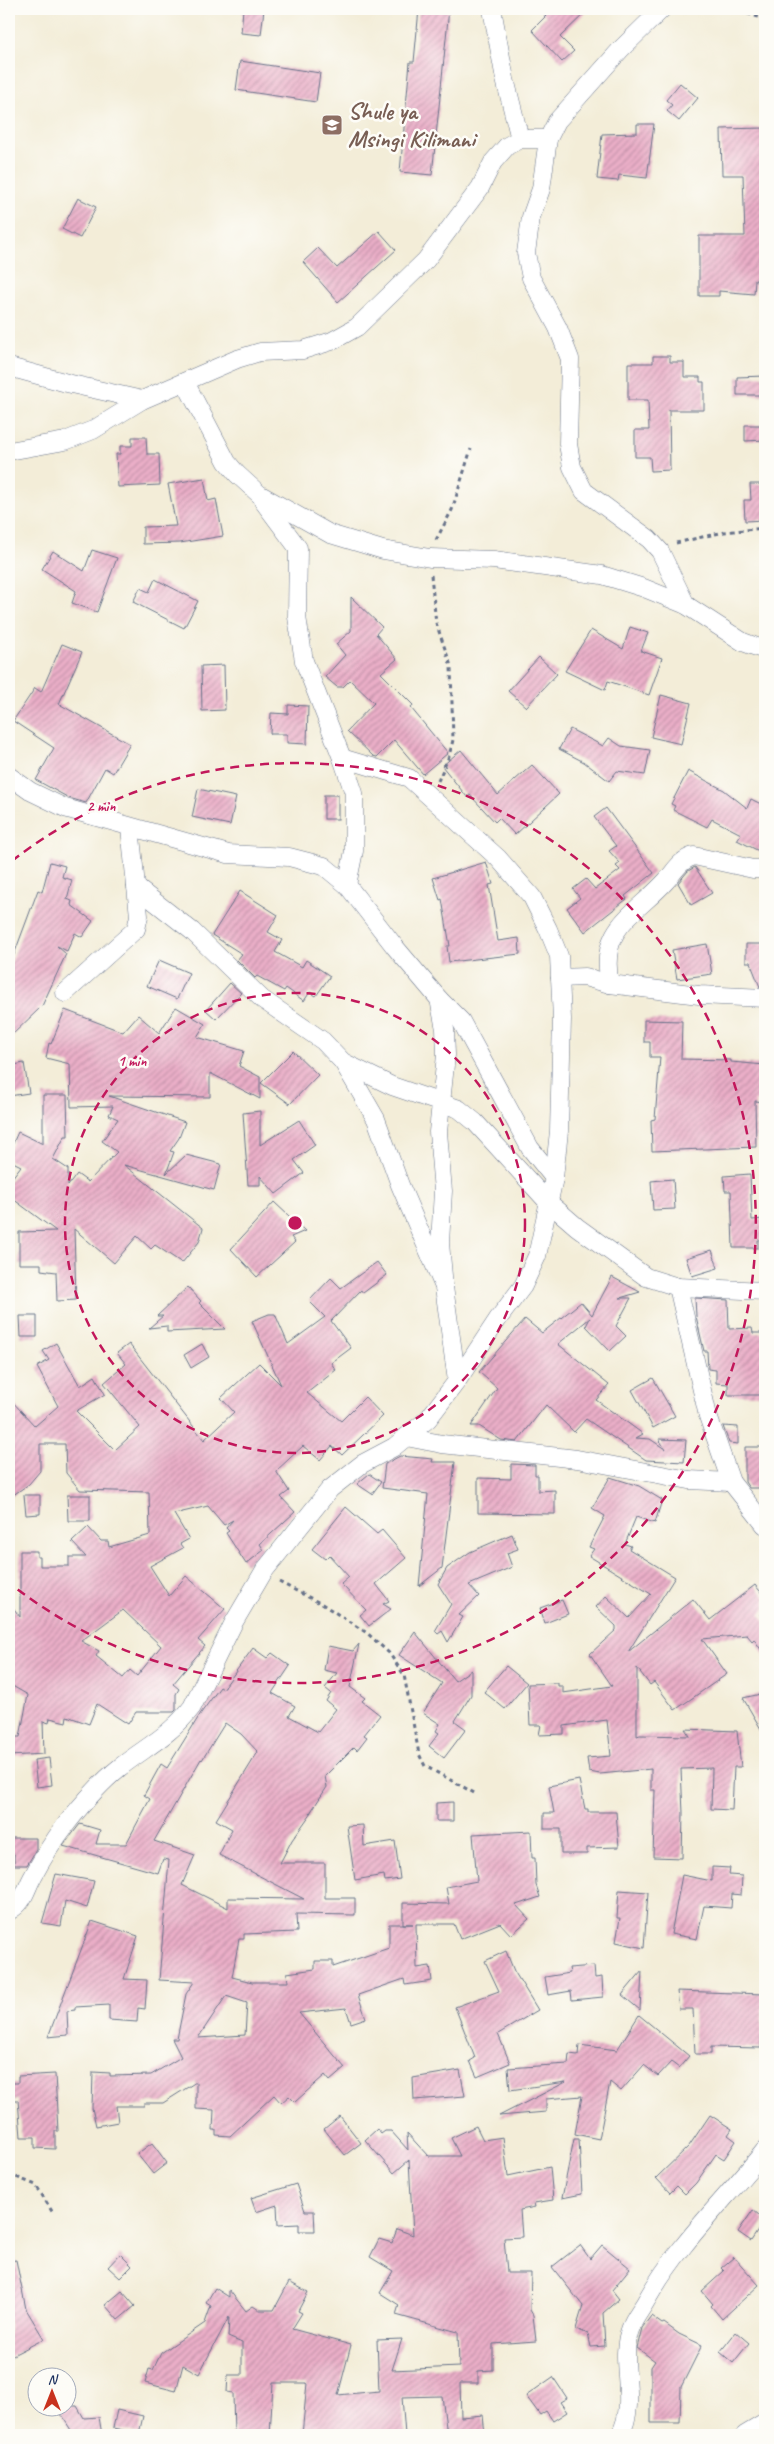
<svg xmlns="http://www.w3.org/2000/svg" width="774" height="2444" font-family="Caveat,sans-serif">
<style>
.building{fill:url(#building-hatch);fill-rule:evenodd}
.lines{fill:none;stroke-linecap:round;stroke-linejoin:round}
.street-casing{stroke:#677289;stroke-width:19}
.path{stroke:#677289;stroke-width:3;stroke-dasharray:4 4;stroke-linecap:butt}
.street{stroke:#fff;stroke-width:18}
.ring{fill:none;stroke:#c2185b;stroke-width:2.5;stroke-dasharray:9 6}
.labels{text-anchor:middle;stroke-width:5;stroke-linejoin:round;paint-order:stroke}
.education-label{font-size:24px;font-weight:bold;fill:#785e54;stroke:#fdfcf7;text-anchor:start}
.centre{fill:#c2185b;stroke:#fdfcf7;stroke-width:2.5}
.ring-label{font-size:15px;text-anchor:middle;font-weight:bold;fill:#c2185b;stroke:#fdfcf7;stroke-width:5;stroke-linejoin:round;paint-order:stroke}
</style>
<defs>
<pattern id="building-hatch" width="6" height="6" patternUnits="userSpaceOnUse" patternTransform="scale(1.25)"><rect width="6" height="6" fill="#ebafc8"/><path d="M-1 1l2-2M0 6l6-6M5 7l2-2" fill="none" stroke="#be8fa6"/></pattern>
</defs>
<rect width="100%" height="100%" fill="#fdfcf7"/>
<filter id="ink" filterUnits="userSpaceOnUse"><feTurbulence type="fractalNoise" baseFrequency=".02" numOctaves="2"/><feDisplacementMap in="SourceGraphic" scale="10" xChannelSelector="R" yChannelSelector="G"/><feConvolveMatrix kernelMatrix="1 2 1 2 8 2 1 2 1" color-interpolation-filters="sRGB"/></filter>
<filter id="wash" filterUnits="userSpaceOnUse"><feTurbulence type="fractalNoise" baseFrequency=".0096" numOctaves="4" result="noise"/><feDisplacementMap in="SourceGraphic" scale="20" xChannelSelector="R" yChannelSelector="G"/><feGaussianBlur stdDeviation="1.12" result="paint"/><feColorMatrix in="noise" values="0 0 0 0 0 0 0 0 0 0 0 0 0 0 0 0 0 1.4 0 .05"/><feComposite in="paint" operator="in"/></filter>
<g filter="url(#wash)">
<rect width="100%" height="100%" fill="#f3edd8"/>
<g id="blocks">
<!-- building -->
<g class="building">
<polygon points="243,9 264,9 261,35 241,33"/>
<polygon points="419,9 449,9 432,175 400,172 410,62 414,62"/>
<polygon points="539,9 589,9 560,37 574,51 562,62 532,30 546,16"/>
<polygon points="240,61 320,73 316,102 236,90"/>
<polygon points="680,83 698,98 679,121 667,111 672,105 666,100"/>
<polygon points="637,124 654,124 647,178 619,175 618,181 597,179 602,134 637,133"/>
<polygon points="765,128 765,281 755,280 754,294 719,291 719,296 699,296 699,236 745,236 743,175 722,175 721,129"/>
<polygon points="78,198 96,207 80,238 62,229"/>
<polygon points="379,231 396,250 338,302 303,262 318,248 337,268"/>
<polygon points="653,356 670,356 670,362 684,362 684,377 700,377 700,382 704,382 704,410 669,410 670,470 651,471 650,457 635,457 635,430 649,430 648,400 628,400 628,363 653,363"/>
<polygon points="765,376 765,395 737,395 737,377"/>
<polygon points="745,425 765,425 765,440 745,441"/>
<polygon points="132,437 146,437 147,454 159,454 160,485 118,487 116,454 120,454 120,446 132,446"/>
<polygon points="204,478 208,501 216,499 223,536 180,543 143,544 143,527 176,526 168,484"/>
<polygon points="750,484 765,484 765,520 745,521 744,500 751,500"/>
<polygon points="92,550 117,558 97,612 72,603 76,591 42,569 53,551 84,571"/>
<polygon points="155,579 198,601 184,628 133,602 140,588 149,592"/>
<polygon points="351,597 382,627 376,634 397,659 381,673 413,705 411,708 448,753 423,774 394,740 377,757 373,756 347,731 374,703 350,680 343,687 337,687 325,677 345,655 336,644 351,631"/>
<polygon points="630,627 648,633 641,651 662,658 649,695 608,681 605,690 565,671 591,630 623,649"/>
<polygon points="62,644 82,652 59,704 130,744 113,773 105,768 86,803 69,798 36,780 54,748 13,721 35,688 41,692"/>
<polygon points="539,657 557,674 526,707 508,691"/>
<polygon points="224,665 225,710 202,711 201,666"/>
<polygon points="661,695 691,703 681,744 651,737"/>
<polygon points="288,705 308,706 307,744 287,743 287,734 270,734 271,713 288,714"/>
<polygon points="570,729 603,746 609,738 621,746 650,750 645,775 617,771 609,781 584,762 559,749"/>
<polygon points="461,750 498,795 532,765 559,794 515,835 499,818 495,822 470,795 467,797 442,766"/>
<polygon points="688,771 724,790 747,808 751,799 765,806 765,838 759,851 737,840 741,834 712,819 707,827 673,810 675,806 671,804"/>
<polygon points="198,789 236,797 230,825 192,817"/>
<rect x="324" y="795" width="14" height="24"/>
<polygon points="606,808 654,873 625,896 627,899 585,932 567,908 580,898 573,889 586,879 595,889 620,870 616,866 620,863 609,851 616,846 594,817"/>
<polygon points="50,862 65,866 62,877 72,880 67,899 72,901 71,905 93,921 82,937 75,933 67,951 57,946 66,954 42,1006 9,1038 9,968 38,890 42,892"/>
<polygon points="486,862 493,884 489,885 498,941 519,938 520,954 449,962 447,946 450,946 442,899 440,900 433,878"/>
<polygon points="695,867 712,893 691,905 678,883 688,871"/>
<polygon points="240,891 278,915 268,932 282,940 275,952 302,967 306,960 330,976 316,996 310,992 304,1001 286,988 284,991 257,976 255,978 237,960 242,954 212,935"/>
<polygon points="707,944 712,974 677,979 672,950"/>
<polygon points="746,944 765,944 765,987 760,987 750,962 746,962"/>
<polygon points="159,960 189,973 177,999 147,986"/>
<polygon points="230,983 241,993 216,1019 206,1010"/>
<polygon points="176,1007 205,1024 197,1037 244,1051 239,1066 260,1077 260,1099 210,1073 210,1097 109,1096 185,1122 179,1138 170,1151 174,1152 166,1174 186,1155 221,1164 214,1190 124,1165 203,1228 199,1242 182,1263 155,1245 151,1249 137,1236 114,1263 74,1229 76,1300 57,1301 56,1272 41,1270 41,1264 19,1264 19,1232 56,1231 9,1196 9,1182 21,1166 9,1160 9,1152 18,1132 43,1144 43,1095 67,1095 68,1136 65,1136 53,1159 68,1169 68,1186 77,1174 88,1182 117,1152 102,1141 118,1119 109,1115 113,1106 71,1107 70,1064 46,1058 49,1043 51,1044 65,1010 123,1032 138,1015 159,1033"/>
<polygon points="644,1020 682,1021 681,1059 731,1060 731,1062 765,1065 765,1102 755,1101 756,1147 652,1151 651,1120 655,1119 660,1057 650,1057 650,1042 644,1042"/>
<polygon points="293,1051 318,1075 290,1104 261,1083"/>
<polygon points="24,1063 29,1093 9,1096 9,1066"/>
<polygon points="260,1111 260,1145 299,1120 315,1145 294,1160 304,1173 276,1194 260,1176 260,1185 248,1185 243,1113"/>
<polygon points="750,1174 752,1220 764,1219 765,1240 758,1240 758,1248 733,1248 731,1191 725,1191 724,1176"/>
<polygon points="673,1179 675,1209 653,1210 651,1181"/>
<polygon points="274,1202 305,1231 291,1237 295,1242 257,1277 231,1249"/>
<polygon points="712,1250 718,1268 692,1276 686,1258"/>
<path d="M377,1262l10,13 -24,18 -2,-3 -30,31 20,27 -20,15 5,7 -29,23 34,28 24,-24 18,19 -41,39 -10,-9 -12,14 -17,-14 -27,25 13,20 -8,6 14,15 -35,32 4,6 -18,14 -20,-31 3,-2 -3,-3 7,-8 -9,5 -16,-19 -34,8 15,25 -9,5 3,4 -33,18 19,30 17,-20 39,33 -27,31 7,6 -32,38 6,5 -3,5v16l-2,2h-38l-8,12 -31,-20 -8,20 -22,-8 -1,6 -16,-4 -1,5 -6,-2 1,33 -35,2v-19h11l8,-42 -19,-11v-82l11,15v-66h17v6h3v9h29v-9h17l-14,-15 16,-15 13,14h7l1,6 41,-12 -1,-43 -69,-2 -14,-17 -1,-29h-25v27l-11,13 -20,14v-100l26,28 23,-20 -21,-39 12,-7 -6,-9 13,-8 24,43 15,-10 10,18 -29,17 39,39 25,-23 -36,-44 22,-19 -9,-11 12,-9 75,96 30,-28 -13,-14 38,-35 22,22 -29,-64 17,-7h6l13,30 37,-27 -16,-16 22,-23 10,10zM123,1610l38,36 -24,30 -7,-6 -7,8 -27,-22 3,-5 -18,-10z"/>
<polygon points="612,1277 640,1292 620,1298 631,1298 616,1326 626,1336 610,1351 586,1326 590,1318 558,1344 609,1385 596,1400 643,1434 636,1438 650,1439 665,1449 659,1439 686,1440 684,1462 646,1460 586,1419 574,1432 546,1405 517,1442 501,1440 479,1426 471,1426 497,1388 479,1372 525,1319 542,1333 581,1302 592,1315"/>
<polygon points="188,1287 201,1301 199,1303 225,1329 167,1332 167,1326 149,1328 163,1316 157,1316"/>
<polygon points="695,1298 728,1300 729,1329 752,1328 753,1333 763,1333 763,1342 765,1342 765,1395 728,1395 728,1384 716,1383 716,1370 708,1369 707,1351 704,1351 696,1316"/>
<polygon points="20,1316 37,1316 37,1337 21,1337"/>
<polygon points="202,1344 209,1357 191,1368 184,1355"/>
<polygon points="653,1378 675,1416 653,1428 632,1390"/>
<polygon points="723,1426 738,1427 738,1444 729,1443"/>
<polygon points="745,1447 765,1447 765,1488 749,1488 745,1482"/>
<polygon points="400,1456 433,1459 432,1462 455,1462 442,1568 419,1586 428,1494 382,1488 385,1464"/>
<polygon points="511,1464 535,1465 535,1475 538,1475 538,1491 555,1490 555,1514 478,1513 478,1478 511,1479"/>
<polygon points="369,1474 381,1482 372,1494 357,1484"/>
<polygon points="610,1477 639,1486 662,1500 655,1523 636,1517 625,1544 631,1546 629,1549 675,1577 628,1652 693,1599 710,1620 755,1585 765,1597 765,1609 760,1614 765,1622 765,1656 754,1639 752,1641 747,1635 702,1639 727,1674 675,1710 654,1682 650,1685 637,1668 637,1736 640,1735 690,1736 685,1729 737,1731 741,1767 734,1767 732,1810 711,1809 712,1768 681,1769 683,1813 682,1858 653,1857 655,1790 651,1790 651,1769 600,1774 589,1772 587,1758 611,1756 607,1720 564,1726 564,1734 539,1735 541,1725 530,1725 528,1684 558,1683 558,1686 563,1686 563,1693 612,1686 590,1654 616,1630 616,1626 596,1607 606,1596 629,1618 651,1594 589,1556 594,1549 589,1547 605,1516 592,1508"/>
<polygon points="24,1495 40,1495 40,1514 26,1515"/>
<polygon points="67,1495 90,1495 90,1521 68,1521"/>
<polygon points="346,1507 377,1534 382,1530 406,1558 376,1584 389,1601 383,1604 391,1609 369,1626 360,1615 366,1610 341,1584 349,1577 329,1555 325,1559 312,1549"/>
<polygon points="512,1534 518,1549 507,1553 512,1567 469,1585 479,1596 459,1615 463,1617 448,1642 442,1631 438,1634 435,1631 451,1604 438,1584 447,1568 470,1552"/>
<polygon points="562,1600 568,1614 545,1623 540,1608"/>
<polygon points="415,1632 455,1681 471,1670 471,1695 455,1721 466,1729 444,1758 429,1746 439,1733 436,1731 440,1724 423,1713 442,1683 399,1655"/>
<path d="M359,1644l-9,43 15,11 -3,3 18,14 -16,20 3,2 -10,13 -3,-3 -29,29 2,11 -17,26 2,-1 -20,28 -12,23h45v35h30v17l-59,-1 1,18 -53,2v5h-5l-7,38 20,5h36l-1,-9 28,-4v-8h18v6l56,-19v-24h24h-10v-21l46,1 -3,-17 31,-6 -4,-47 58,-3 1,27h3l1,27 4,12 -24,8 13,14 -18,16 -11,-12 -40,16 -6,-15h-38l1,44 13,-2 2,15 -27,4 -1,-6 -46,16 8,23 -15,5 -5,-15 -47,5 46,55 -15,13 -5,-6 -30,27 -6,-6 -8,7 -7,-8 -44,41 -14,-1v-5h-3l1,-20 -18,-1v-27l-33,21h-19v3h-28l2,16 -22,4 -4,-18 1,-36 17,1v3l41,-1 30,-18 -9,-18h5l9,-45 8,-12 -35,-2 10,-120 -6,-1 -5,14 -95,-27 17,-22 20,6 -4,14h30l24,-45 -6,-4 17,-31 6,4 34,-55 19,-26 3,2 30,-41 14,10 5,-5 18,13 -18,27 23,13 -6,10 29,16 18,-23 -10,-8 5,-8 -6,-5 12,-15 -13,-3 4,-24 25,5zM225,1723l16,11 17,18 -42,68 16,9 -13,26 85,44 -76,-1v10l-46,-23 13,-30 -41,-14 47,-82 1,1zM226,1996l21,7 -2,32 -47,3z"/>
<polygon points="506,1666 527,1683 505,1709 484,1692"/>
<polygon points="765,1693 765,1736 743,1698"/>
<polygon points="49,1758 52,1785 37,1787 34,1760"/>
<polygon points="579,1780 585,1809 588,1809 588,1812 616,1812 619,1847 587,1848 587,1854 561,1854 561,1829 544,1829 544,1813 554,1813 549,1786"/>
<polygon points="453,1802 453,1821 436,1821 436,1803"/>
<polygon points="363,1825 364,1846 395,1841 400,1879 385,1881 384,1875 355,1880 347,1826"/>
<polygon points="9,1838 36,1838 36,1850 27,1865 14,1865 14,1854 9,1854"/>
<polygon points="712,1867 730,1868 729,1875 742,1876 741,1895 732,1894 731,1908 704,1906 697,1939 671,1934 682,1875 712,1881"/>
<polygon points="56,1874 94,1881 87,1908 65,1901 61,1926 42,1923"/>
<polygon points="619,1890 648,1892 644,1948 616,1942 620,1918 617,1918"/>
<polygon points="92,1921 138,1936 124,1979 147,1980 145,2009 138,2008 137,2022 109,2020 109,2005 75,2007 75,2010 67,2011 68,2035 48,2037"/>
<polygon points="506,1951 514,1971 538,2010 498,2034 510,2063 477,2077 470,2061 475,2058 455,2007 499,1991 485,1961"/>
<polygon points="594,1966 595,1978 602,1977 603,1997 572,2000 571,1991 548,1995 545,1977 570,1973 569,1968"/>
<polygon points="642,1971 640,2010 622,1995"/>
<polygon points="677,1991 763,1994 761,2048 711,2047 711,2054 695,2054 693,2009 679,2009"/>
<polygon points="639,2015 689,2056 679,2068 671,2062 658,2076 644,2065 621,2091 610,2082 599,2139 575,2134 582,2096 546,2099 546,2112 499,2116 566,2082 510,2090 508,2068 568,2064 569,2054 578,2055 579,2045 617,2050"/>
<polygon points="460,2070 465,2096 414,2100 413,2078"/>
<polygon points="55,2074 58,2131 55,2131 55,2149 35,2148 35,2137 21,2137 18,2100 13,2100 12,2083 18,2083 18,2076"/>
<polygon points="710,2115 732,2129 728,2135 736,2141 724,2159 716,2154 696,2183 685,2194 677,2186 670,2193 656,2178 689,2146"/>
<polygon points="340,2116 361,2143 345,2155 324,2129"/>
<polygon points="476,2126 483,2140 503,2137 508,2176 550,2167 553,2200 534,2203 535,2207 520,2210 522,2237 504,2238 507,2273 531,2273 530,2310 533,2315 536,2341 493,2344 493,2370 478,2371 478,2383 460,2383 461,2417 483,2415 485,2435 447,2435 442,2396 402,2397 405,2435 302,2435 307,2383 273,2383 270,2435 234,2435 233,2393 227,2392 228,2375 242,2375 242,2343 228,2337 229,2317 199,2374 183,2365 176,2391 145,2383 149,2369 153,2370 161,2353 205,2323 211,2306 206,2303 215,2288 229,2297 229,2290 246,2311 253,2306 259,2310 274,2310 289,2282 308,2292 298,2311 302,2313 292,2329 351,2345 338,2395 379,2391 377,2340 402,2339 392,2370 459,2367 458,2332 396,2315 399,2305 380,2293 393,2271 370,2257 379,2239 392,2243 397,2229 413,2235 409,2160 394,2173 365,2140 377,2129 381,2134 385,2131 391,2131 408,2150 407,2133 428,2156 460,2156 451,2138"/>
<polygon points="574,2139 579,2139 582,2194 562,2198"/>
<polygon points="152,2143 167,2163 153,2174 137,2154"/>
<polygon points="296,2184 305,2211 314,2211 315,2231 299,2231 299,2224 278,2225 277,2205 256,2212 251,2198"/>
<polygon points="753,2210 765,2220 751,2241 738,2232"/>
<polygon points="580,2245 590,2259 602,2245 630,2268 612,2290 619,2299 603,2313 605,2346 591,2347 588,2334 576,2329 583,2306 552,2267"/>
<polygon points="120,2254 132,2266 120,2278 108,2267"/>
<polygon points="734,2257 759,2285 722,2319 711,2306 713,2304 702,2291 724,2271 721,2268"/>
<polygon points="16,2260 26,2309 44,2339 9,2357 9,2261"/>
<polygon points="122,2291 135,2306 118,2320 105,2305"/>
<polygon points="651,2316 662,2324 664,2323 679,2334 702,2345 681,2387 680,2423 651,2423 651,2367 655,2361 637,2348 642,2328"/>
<polygon points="736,2332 749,2343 733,2363 720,2352"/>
<polygon points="553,2377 567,2398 560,2402 567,2412 553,2421 546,2411 540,2415 526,2396"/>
<polygon points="56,2406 77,2406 84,2418 99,2417 102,2435 74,2435"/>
<polygon points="117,2410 143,2416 139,2434 113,2428"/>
</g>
</g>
</g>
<g filter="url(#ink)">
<use href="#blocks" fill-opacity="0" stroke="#677289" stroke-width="1"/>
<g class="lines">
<!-- street casing -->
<g class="street-casing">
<g id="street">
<polyline points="492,9 505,79 520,139"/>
<polyline points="662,9 621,49 557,121 548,139 541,189 531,217 526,253 531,278 558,328 570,359 568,444 572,467 584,491 649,539 660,551 686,605"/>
<polyline points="9,367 67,383 142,400"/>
<polyline points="185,382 227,462 237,474 259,494 330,534 383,550 430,558 494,560 602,575 644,588 686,605 743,642 765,650"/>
<polyline points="9,451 65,441 93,430 142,400 237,359 260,352 303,350 332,341 357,327 426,260 480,188 493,162 507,146 520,139 548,139"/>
<polyline points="263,501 298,548 297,617 304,661 342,758 354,793 354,851 347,885"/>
<polyline points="9,776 30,791 65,808 228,854 289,857 324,866 347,885 395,947 439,999 445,1029 446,1055 438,1132 443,1191 440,1243 444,1287"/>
<polyline points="136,887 192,931 262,999 323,1041 343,1062 376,1119 400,1185 444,1287 457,1381"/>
<polyline points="560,978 585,977 610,984 699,995 765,998"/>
<path d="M610,984c-12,-57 24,-68 56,-103 9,-10 14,-21 28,-25l59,13h12"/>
<polyline points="65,993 136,929 139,916 130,827"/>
<polyline points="439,999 461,1021 530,1148 554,1178"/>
<polyline points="343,1062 392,1086 459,1109 475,1122 547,1201 577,1227 646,1277 678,1287 765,1291"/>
<polyline points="678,1287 708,1416 731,1482 765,1525"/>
<polyline points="406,1437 442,1444 577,1459 689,1480 731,1482"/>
<path d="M9,1911c15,-8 16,-20 23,-33 10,-19 22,-38 35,-55 16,-20 32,-39 52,-55 28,-22 51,-32 73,-61l42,-85 30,-51 66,-82 32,-25 32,-17 34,-28 29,-38 41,-62 25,-33 14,-30 17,-78 5,-47 3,-112 -3,-63 -11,-27 -16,-32 -34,-39 -89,-80 -67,-20"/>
<path d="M620,2435c19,-36 -3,-73 11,-108 3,-9 10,-17 15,-26 32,-57 79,-101 119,-151"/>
<polyline points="745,2435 765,2423"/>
</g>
</g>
<!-- path -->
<g class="path">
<polyline points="732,9 765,19"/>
<polyline points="436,540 452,510 471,449"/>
<polyline points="676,543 724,532 765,528"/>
<polyline points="431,575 436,623 451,666 453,740 449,756 438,781"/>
<polyline points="279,1582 322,1604 367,1633 389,1653 404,1675 419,1754 425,1766 476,1794"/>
<polyline points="9,2174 36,2185 53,2213"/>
</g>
<!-- street -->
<use href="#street" class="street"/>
</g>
</g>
<!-- distance rings -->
<g class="ring">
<circle cx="295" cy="1223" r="230"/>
<path d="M12 861A460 460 0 1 1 12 1585"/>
</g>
<!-- icons -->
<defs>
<g id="school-square" transform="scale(1.125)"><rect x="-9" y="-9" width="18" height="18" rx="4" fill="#8d6e63" stroke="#fdfcf7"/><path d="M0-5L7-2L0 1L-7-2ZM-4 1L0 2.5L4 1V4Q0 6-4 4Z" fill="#fff"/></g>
</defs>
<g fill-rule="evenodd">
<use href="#school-square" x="332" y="125"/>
</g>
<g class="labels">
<!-- education labels -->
<g class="education-label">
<text x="348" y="119">Shule ya<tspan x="348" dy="28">Msingi Kilimani</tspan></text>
</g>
</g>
<circle cx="295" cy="1223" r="8" class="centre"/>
<g class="ring-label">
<text x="101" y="811">2 min</text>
<text x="132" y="1066">1 min</text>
</g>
<!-- margin -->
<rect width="774" height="2444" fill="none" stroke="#fdfcf7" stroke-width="30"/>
<!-- north arrow -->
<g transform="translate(52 2392)"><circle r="24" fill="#fdfcf7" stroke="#a3aaba"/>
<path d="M0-4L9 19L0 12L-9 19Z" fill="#c8321e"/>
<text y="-8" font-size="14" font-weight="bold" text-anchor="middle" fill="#1b2f5e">N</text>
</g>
</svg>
